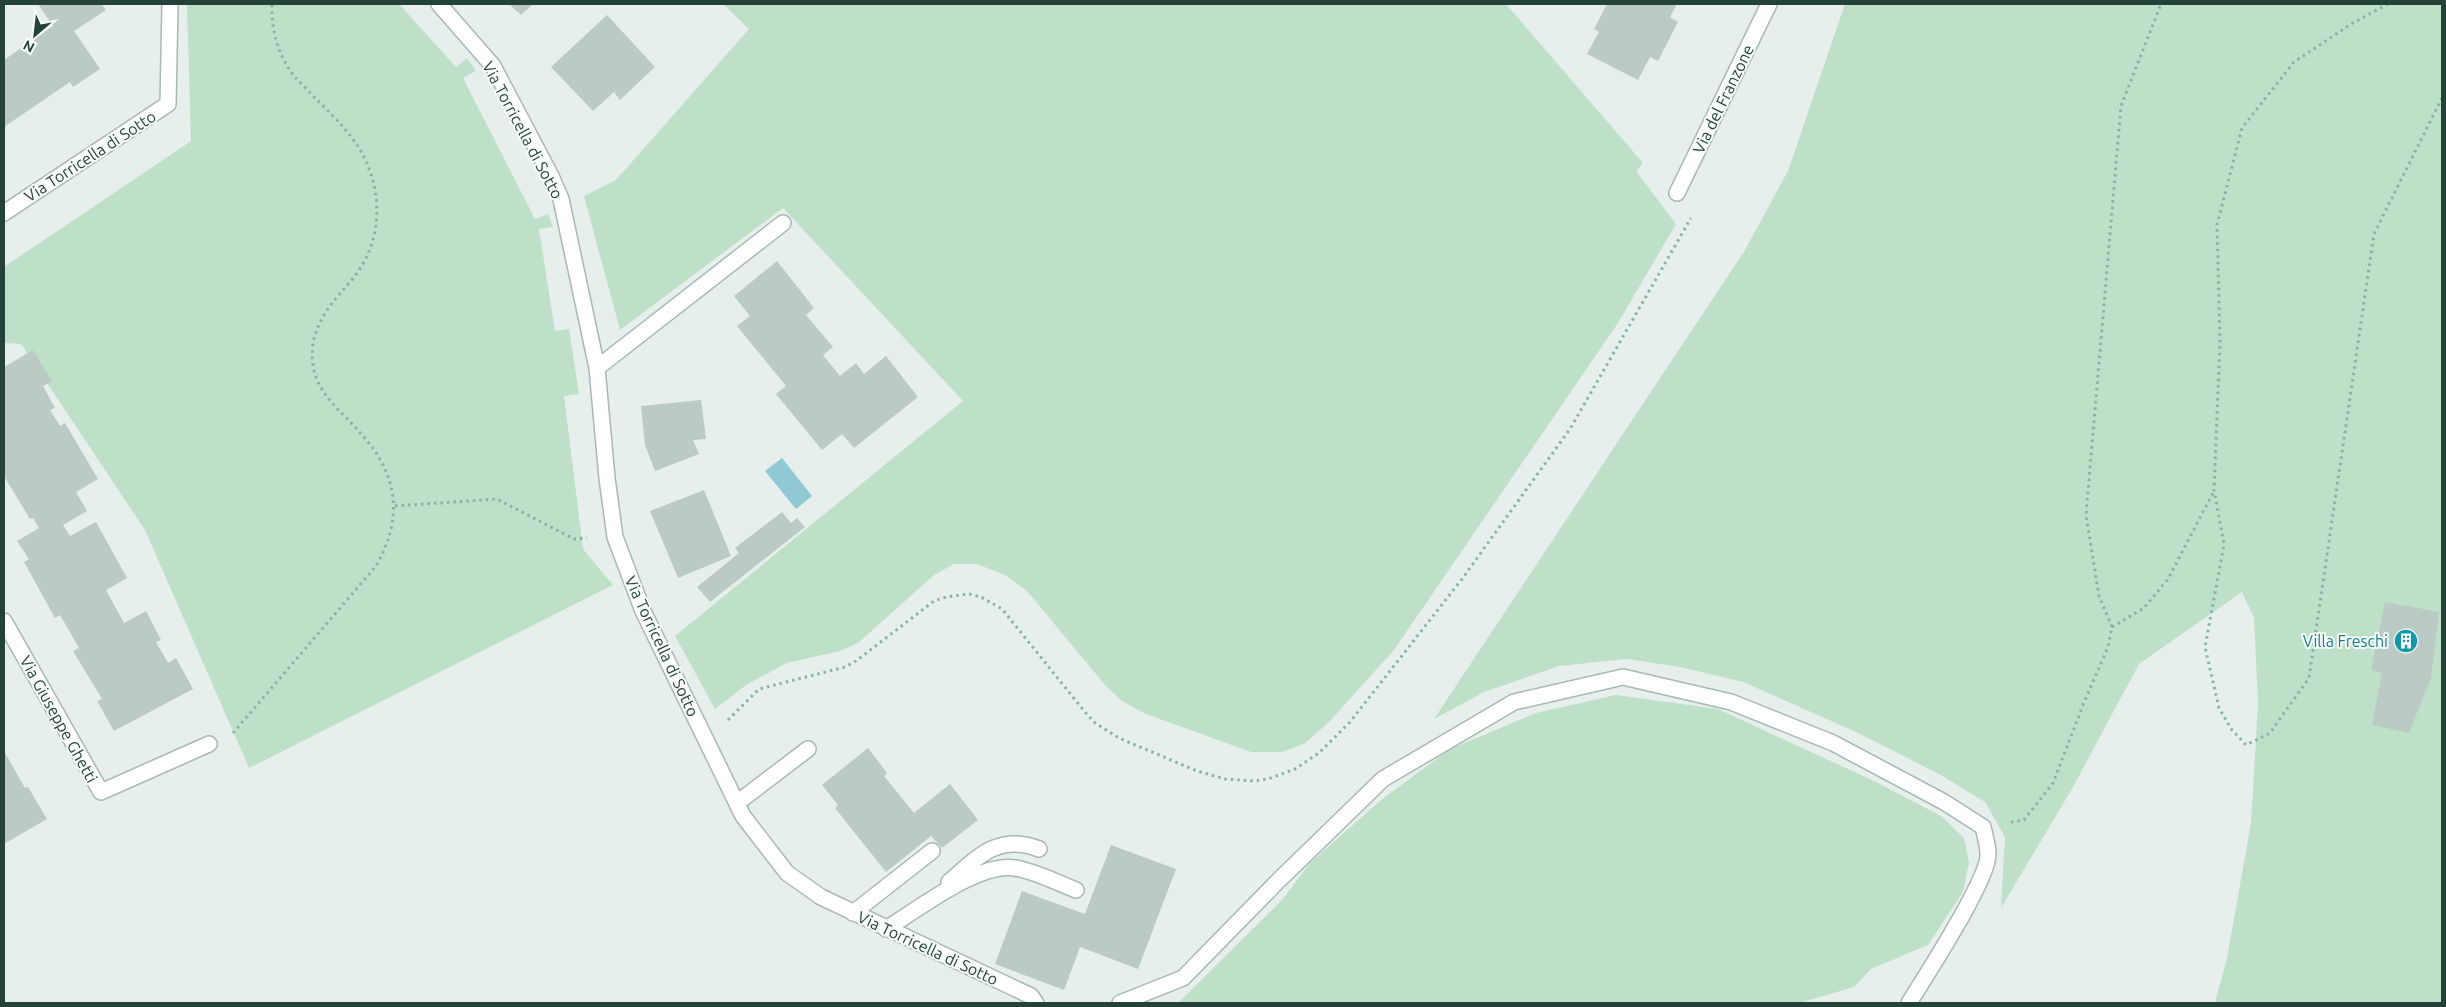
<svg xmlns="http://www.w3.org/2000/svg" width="2446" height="1007" font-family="Ubuntu,sans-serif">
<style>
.green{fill:#bfe0c8}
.water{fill:#8ec9d4}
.building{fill:#bbcac4}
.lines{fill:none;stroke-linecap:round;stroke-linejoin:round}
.service-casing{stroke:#a8b8b2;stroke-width:18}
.minor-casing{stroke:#a8b8b2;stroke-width:18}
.path{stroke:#86b3a5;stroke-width:3;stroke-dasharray:2.5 4;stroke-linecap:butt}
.service{stroke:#fff;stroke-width:15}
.minor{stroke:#fff;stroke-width:15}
.labels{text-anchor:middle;stroke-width:4;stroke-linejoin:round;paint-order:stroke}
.street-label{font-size:16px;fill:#24423a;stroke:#f7fbf9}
.culture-label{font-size:16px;fill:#0d838f;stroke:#f7fbf9;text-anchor:end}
</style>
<rect width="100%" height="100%" fill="#e6efeb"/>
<!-- green -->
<g class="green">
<polygon points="187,4 399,4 456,67 467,58 476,71 463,78 535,219 548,214 553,227 539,229 555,331 569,329 579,394 564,396 583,549 613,585 249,768 145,530 21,344 4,343 4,267 191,141"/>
<polygon points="723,4 1506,4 1643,163 1636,171 1676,224 1618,323 1394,650 1330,721 1304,744 1282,752 1251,752 1146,714 1122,701 1106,686 1027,591 1005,575 977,564 954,564 934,575 858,643 840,651 787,663 746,685 715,709 675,636 963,401 783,208 620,330 584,196 616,180 749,29"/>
<polygon points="1845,4 2442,4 2442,1003 2215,1003 2227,958 2251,823 2258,705 2254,618 2242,592 2139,664 2073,787 2001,908 2005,837 1985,802 1939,774 1856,732 1743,682 1680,667 1627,659 1559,666 1484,692 1434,719 1745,250 1788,171"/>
<polygon points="1616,695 1718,709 1876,782 1941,816 1964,838 1969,862 1963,892 1928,945 1871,969 1854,987 1799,1003 1178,1003 1282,900 1310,863 1381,800 1450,749 1536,713"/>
</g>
<!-- water -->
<polygon class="water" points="782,458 812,496 796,509 765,471"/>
<!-- building -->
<g class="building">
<polygon points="38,4 101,4 106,10 74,31 100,69 73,87 70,82 4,127 4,60 53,26"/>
<polygon points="509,4 533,4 521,15"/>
<polygon points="1607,4 1677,4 1670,17 1678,22 1658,61 1650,57 1638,80 1587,54 1599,32 1594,29"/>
<polygon points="607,15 655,67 620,100 614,92 593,111 551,67"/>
<polygon points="777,261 814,308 806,315 833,347 823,355 840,376 856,363 864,374 886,356 918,397 854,448 842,434 822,450 776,394 786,386 737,326 750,316 734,296"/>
<polygon points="33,350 52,381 43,386 55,408 50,410 60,426 65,423 98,479 76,492 87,511 63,525 70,536 96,522 127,578 106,590 124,623 146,611 161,640 156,642 168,663 176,658 193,689 114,731 97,701 102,699 73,651 79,648 60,615 55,618 24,562 29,559 17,541 39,528 33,518 30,519 4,476 4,367"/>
<polygon points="701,400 706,439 693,440 699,454 655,471 645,445 641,406"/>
<polygon points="704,490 731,556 678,578 650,511"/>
<polygon points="782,512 791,523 797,518 805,527 710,602 697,587 739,553 735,548"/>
<polygon points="2385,602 2439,612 2431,678 2409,733 2372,725 2382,673 2371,670"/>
<polygon points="868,748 887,773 884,776 914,813 950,784 978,820 942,848 931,836 886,872 835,808 838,805 822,785"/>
<polygon points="4,751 25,788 28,787 47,819 4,844"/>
<polygon points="1111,845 1176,869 1138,969 1080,947 1064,990 995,964 1022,891 1085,914"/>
</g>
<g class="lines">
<!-- service casing -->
<g class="service-casing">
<g id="service">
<polyline points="737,803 808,749"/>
<path d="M949,882c29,-25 49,-49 90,-33"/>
<polyline points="853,913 932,851"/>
<path d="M886,929c31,-19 92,-67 129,-61 19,3 43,15 61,22"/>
<path d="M1120,1003l63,-25 95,-97 105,-102 131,-77 109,-25 108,25 102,41 111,59 39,25c2,9 5,18 5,27 1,25 -63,123 -79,149"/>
</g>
</g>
<!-- minor casing -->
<g class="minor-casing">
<g id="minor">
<polyline points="439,4 493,66 551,176 561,199 597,368 607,478 615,537 643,611 743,816 787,873 821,897 1031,996 1036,1003"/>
<polyline points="1677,193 1769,4"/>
<polyline points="4,213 168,104 170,4"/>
<polyline points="597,368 783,223"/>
<polyline points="4,621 101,792 209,744"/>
</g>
</g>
<!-- path -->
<g class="path">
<polyline points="2388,4 2351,24 2294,62 2242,128 2217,225 2220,342 2214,490 2224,544 2205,647 2219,708 2232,730 2246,745 2270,733 2309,678 2374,234 2442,98"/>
<polyline points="395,506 497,499 574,539 587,538"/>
<polyline points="2112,627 2144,608 2168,579 2214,491"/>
<polyline points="728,720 759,689 845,667 856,661 934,601 946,597 969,594 981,597 1002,609 1085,712 1095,723 1119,738 1197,771 1225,779 1253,781 1268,779 1295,769 1319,753 1350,722 1462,579 1570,429 1691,218"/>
<path d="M233,733l143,-167c27,-47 23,-90 -14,-131 -18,-22 -45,-40 -49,-70 -5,-35 15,-58 37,-83 34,-39 35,-94 7,-137 -16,-24 -44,-48 -64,-70 -15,-21 -22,-45 -21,-71"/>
<polyline points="2011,822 2024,820 2053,783 2085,700 2108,647 2112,627 2099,596 2086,515 2121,106 2161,4"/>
</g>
<!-- service -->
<use href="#service" class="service"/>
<!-- minor -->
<use href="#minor" class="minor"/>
</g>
<!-- icons -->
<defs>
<g id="building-disc" transform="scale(1.25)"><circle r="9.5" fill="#0f9aa8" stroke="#f7fbf9"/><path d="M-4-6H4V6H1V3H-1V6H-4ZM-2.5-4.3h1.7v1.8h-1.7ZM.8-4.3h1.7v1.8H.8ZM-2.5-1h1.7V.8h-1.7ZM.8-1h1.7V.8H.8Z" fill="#fff"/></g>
</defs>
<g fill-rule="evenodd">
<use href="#building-disc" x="2406" y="641"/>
</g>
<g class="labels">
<!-- street labels -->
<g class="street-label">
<text transform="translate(1723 99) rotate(-64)" y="6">Via del Franzone</text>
<text transform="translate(523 130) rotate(62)" y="6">Via Torricella di Sotto</text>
<text transform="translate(90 156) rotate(-33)" y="6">Via Torricella di Sotto</text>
<text transform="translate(662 646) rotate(65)" y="6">Via Torricella di Sotto</text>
<text transform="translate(59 719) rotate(61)" y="6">Via Giuseppe Ghetti</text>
<text transform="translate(928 948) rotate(25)" y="6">Via Torricella di Sotto</text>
</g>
<!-- culture labels -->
<g class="culture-label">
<text x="2388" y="647">Villa Freschi</text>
</g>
</g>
<!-- border -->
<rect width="2446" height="1007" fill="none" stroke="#24423a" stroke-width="10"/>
<!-- north arrow -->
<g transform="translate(35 35) rotate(208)" stroke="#f7fbf9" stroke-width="4" paint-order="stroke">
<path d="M0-4L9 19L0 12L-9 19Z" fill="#24423a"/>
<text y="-8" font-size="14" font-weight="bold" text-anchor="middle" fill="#24423a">N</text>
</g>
</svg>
